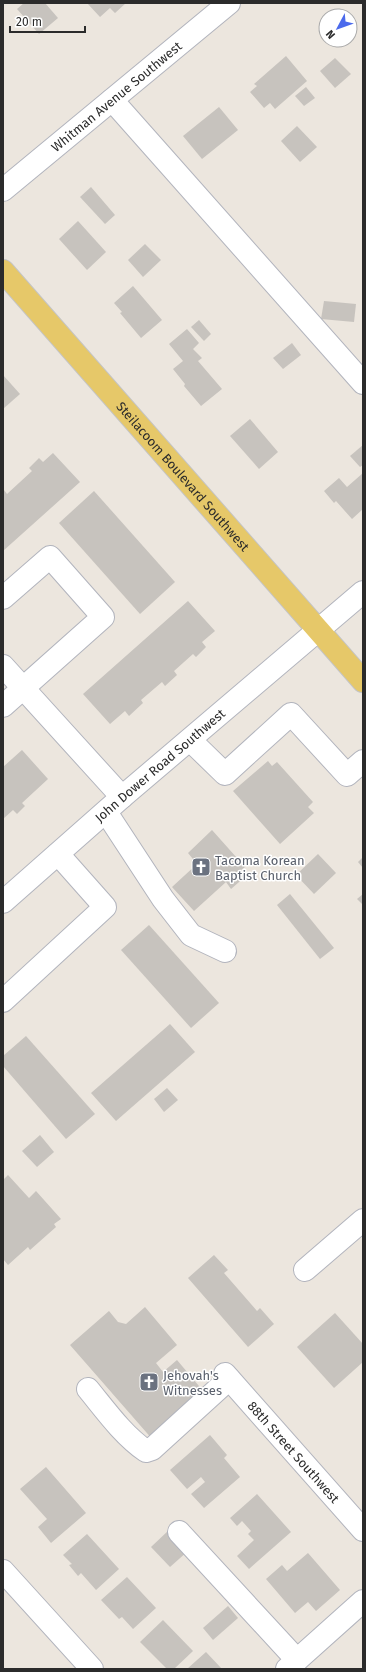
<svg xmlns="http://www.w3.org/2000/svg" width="366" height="1672" font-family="'Fira Sans',sans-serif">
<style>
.building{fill:#c7c3be}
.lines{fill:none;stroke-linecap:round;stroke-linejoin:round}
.minor-casing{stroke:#b2b4bd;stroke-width:24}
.major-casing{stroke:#c4c4c4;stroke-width:24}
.minor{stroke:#fff;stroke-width:22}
.major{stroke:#e6c869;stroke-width:22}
.labels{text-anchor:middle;stroke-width:3;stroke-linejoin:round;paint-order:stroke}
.street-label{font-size:13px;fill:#2b2b2b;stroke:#fff}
.worship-label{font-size:13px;fill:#5b616d;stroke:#fff;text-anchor:start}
</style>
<rect width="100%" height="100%" fill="#ece6de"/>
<!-- building -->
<g class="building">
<polygon points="24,3 45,3 58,18 39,34 17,9"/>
<polygon points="87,3 126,3 115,13 110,8 100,17"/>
<polygon points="286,56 307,81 275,109 270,103 264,108 250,92 257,86 254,84"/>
<polygon points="335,58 351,74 335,88 320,71"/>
<polygon points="306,87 315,98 304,106 295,96"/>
<polygon points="219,107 238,130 202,159 183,136"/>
<polygon points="297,126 317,147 300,162 281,141"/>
<polygon points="91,187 115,215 105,224 80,197"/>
<polygon points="78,221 106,252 87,270 59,239"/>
<polygon points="145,244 161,260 143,277 128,260"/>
<polygon points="133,286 162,320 141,338 120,313 122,312 114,303"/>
<polygon points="324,301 356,304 354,322 321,319"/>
<polygon points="199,320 211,334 204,341 191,327"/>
<polygon points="187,329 199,343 193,349 202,358 198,361 222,389 201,406 184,386 185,384 173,369 183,361 169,344"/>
<polygon points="292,343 301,355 283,369 273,358"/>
<polygon points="3,375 20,394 3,409"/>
<polygon points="250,419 278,452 259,469 230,436"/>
<polygon points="363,445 363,465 360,467 350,456"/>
<polygon points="53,453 80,482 3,551 3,491 4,490 7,494 32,471 29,468 39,458 43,462"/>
<polygon points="363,473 363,509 352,519 336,501 334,503 324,491 339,478 347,487"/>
<polygon points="94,491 175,582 140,614 59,523"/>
<polygon points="188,601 215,631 202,642 206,647 196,657 193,654 174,671 177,675 165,686 162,682 141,700 143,703 129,716 125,711 110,724 83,694"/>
<polygon points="22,750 48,779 22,803 25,806 17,814 13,810 3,819 3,767"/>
<polygon points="268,761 272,766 277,762 313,802 308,807 314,813 280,844 233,791"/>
<polygon points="212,830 245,867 241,870 246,876 231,889 226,882 194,911 172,887 197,864 188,853"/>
<polygon points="318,854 336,873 314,894 296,875"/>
<polygon points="363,857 363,868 358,862"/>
<polygon points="290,894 334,948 320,959 277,905"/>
<polygon points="363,894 363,905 357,899"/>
<polygon points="149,925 219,1003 191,1028 121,950"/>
<polygon points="170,1024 195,1052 116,1121 91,1093"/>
<polygon points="26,1036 95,1114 66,1139 3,1066 3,1056"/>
<polygon points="167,1088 178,1100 164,1112 154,1099"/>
<polygon points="40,1135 54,1152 37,1167 22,1151"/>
<polygon points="8,1175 29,1198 36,1191 61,1219 54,1224 56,1227 30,1250 28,1247 8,1265 3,1259 3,1180"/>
<polygon points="214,1255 228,1270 224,1273 257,1311 260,1308 274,1324 248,1347 188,1278"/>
<polygon points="145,1307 177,1345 156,1363 163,1372 177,1360 204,1392 153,1440 70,1345 109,1311 118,1322 126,1324"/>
<polygon points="335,1313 363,1344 363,1362 334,1388 297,1347"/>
<polygon points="210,1435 227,1455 224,1458 240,1477 204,1508 191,1494 205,1482 201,1477 187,1489 170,1470"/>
<polygon points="46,1467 86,1513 51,1543 38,1527 47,1519 20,1489"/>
<polygon points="257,1494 291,1532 249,1569 237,1556 254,1540 248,1534 251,1531 242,1521 237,1526 230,1518"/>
<polygon points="169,1530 188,1551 170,1567 151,1547"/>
<polygon points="87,1534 119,1569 96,1590 81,1573 78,1576 69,1565 72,1564 63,1555"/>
<polygon points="308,1553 340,1590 316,1611 308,1602 295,1613 266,1579 282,1565 287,1571"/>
<polygon points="127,1577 156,1608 133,1629 122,1617 119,1619 101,1600"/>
<polygon points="228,1606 238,1618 213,1640 203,1628"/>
<polygon points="163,1620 193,1651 174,1669 167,1669 140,1642"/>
<polygon points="206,1652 222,1669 187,1669"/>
</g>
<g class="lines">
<!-- minor casing -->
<g class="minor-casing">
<g id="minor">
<polyline points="112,100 363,383"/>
<path id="s1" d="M3,190l226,-187"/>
<polyline points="3,598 50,557 103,617 3,706"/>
<polyline points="3,666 122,797"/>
<polyline points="190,740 225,774 291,714 347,775 363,761"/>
<polyline points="106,812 163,899 191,935 225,951"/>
<path id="s2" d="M3,902l119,-105 241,-205"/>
<polyline points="3,1001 105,907 58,854"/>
<polyline points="305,1270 363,1220"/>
<path id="s3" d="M225,1374l138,156"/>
<path d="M88,1389c18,22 35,46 58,62l6,-2 77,-70"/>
<polyline points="179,1532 297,1660"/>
<polyline points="3,1571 92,1669"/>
<polyline points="287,1669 363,1601"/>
</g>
</g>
<!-- major casing -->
<g class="major-casing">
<g id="major">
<path id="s4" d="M3,271l360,410"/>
</g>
</g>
<!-- minor -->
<use href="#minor" class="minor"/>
<!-- major -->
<use href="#major" class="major"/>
</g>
<!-- icons -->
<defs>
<g id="church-square" transform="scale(1)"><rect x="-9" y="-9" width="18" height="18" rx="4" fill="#6b7280" stroke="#fff"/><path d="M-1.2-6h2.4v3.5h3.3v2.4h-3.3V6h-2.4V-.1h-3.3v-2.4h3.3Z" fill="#fff"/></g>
</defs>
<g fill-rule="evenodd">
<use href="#church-square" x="201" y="867"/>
<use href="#church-square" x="149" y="1382"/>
</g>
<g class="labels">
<!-- street labels -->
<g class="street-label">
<text dy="5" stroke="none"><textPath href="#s1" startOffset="147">Whitman Avenue Southwest</textPath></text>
<text dy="5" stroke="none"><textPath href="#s4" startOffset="273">Steilacoom Boulevard Southwest</textPath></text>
<text dy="5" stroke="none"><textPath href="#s2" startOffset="208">John Dower Road Southwest</textPath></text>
<text dy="5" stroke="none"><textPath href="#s3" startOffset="104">88th Street Southwest</textPath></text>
</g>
<!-- worship labels -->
<g class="worship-label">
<text x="215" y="865">Tacoma Korean<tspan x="215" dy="15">Baptist Church</tspan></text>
<text x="163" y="1380">Jehovah's<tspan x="163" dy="15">Witnesses</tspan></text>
</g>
</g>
<!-- border -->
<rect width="366" height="1672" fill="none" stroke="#2b2b2b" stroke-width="8"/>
<!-- north arrow -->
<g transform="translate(338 28) rotate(229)"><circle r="19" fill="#ffffff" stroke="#aaaaaa"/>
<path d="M0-3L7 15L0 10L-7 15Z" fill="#4b6aec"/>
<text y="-6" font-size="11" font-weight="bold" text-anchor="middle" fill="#2b2b2b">N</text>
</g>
<!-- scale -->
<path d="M10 26v6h75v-6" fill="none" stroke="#2b2b2b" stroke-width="2"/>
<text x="16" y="26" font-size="12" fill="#2b2b2b" stroke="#ffffff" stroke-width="3" paint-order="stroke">20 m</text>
</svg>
